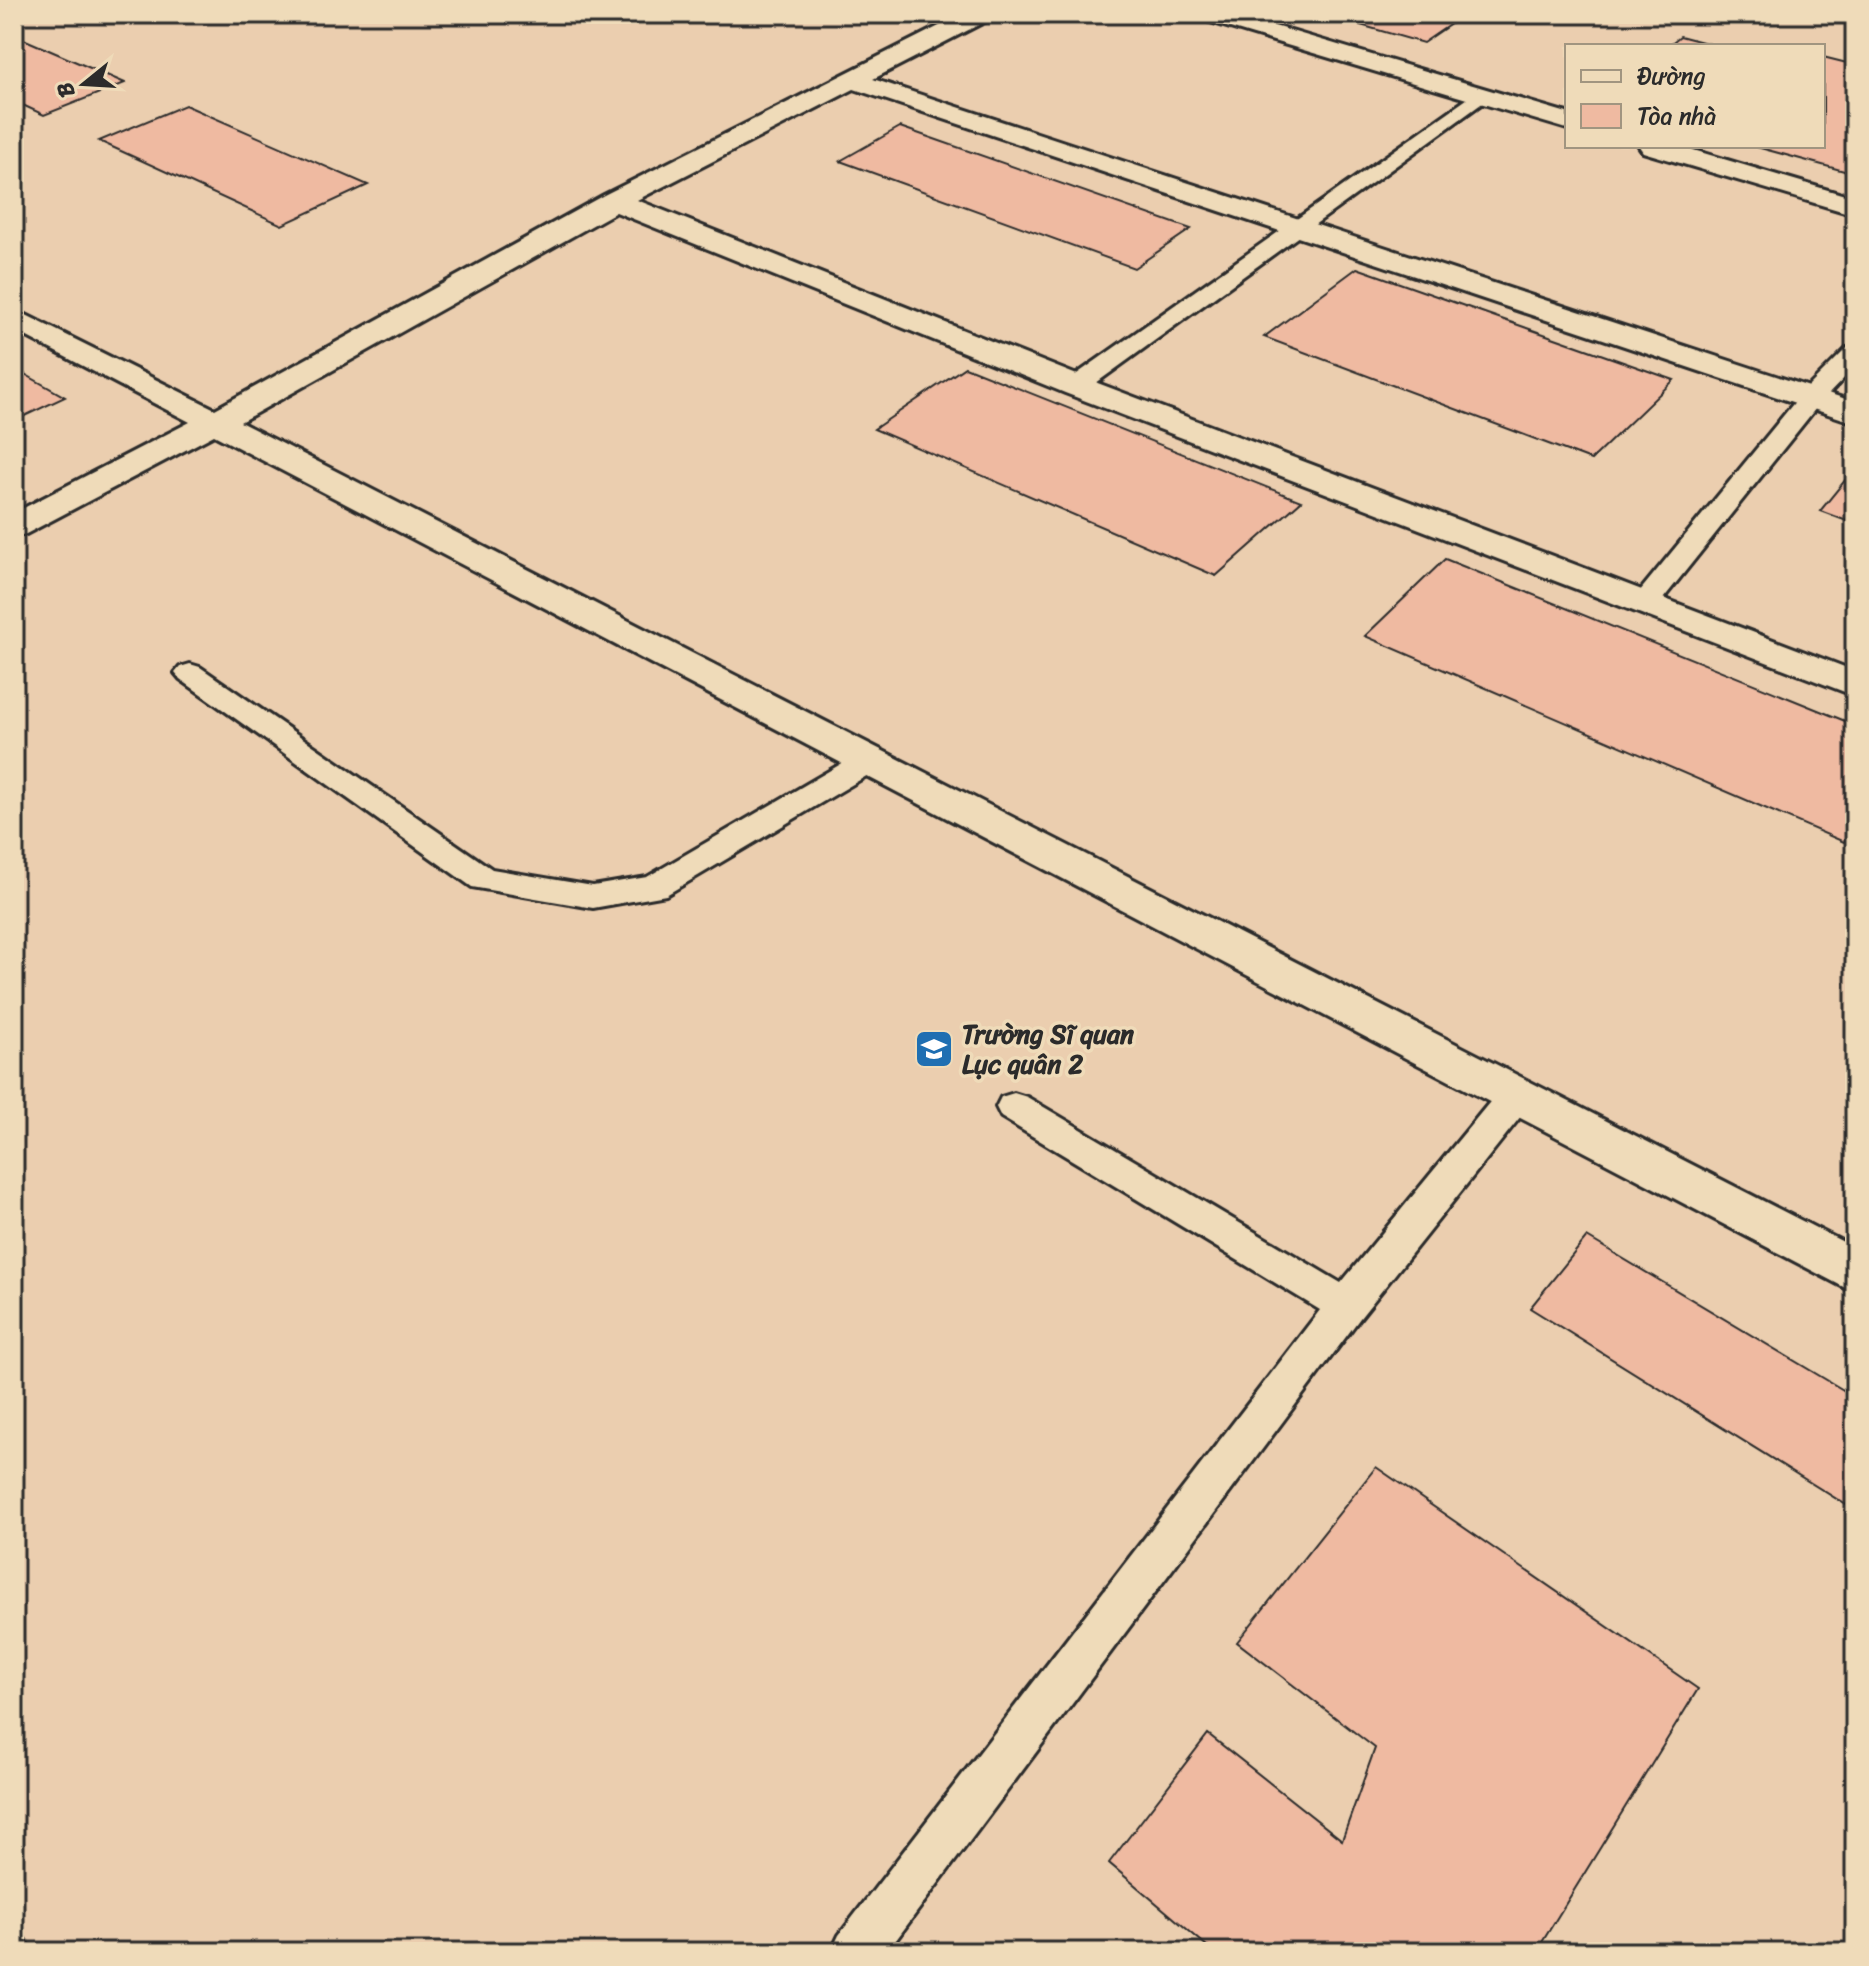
<svg xmlns="http://www.w3.org/2000/svg" width="1869" height="1966" font-family="Sriracha,sans-serif">
<style>
.built{fill:#ebceaf;fill-rule:evenodd}
.building{fill:#efbaa1;stroke:#2b2b2b;stroke-width:2}
.lines{fill:none;stroke-linecap:round;stroke-linejoin:round}
.lane-casing{stroke:#2b2b2b;stroke-width:6}
.street-casing{stroke:#2b2b2b;stroke-width:6}
.lane{fill:#efdbb9;fill-rule:evenodd}
.street{fill:#efdbb9;fill-rule:evenodd}
.labels{text-anchor:middle;stroke-width:7;stroke-linejoin:round;paint-order:stroke}
.poi-label{font-size:26px;font-weight:bold;fill:#2b2b2b;stroke:#efdbb9;text-anchor:start}
</style>
<rect width="100%" height="100%" fill="#efdbb9"/>
<filter id="ink" filterUnits="userSpaceOnUse"><feTurbulence type="fractalNoise" baseFrequency=".0125" numOctaves="2"/><feDisplacementMap in="SourceGraphic" scale="16" xChannelSelector="R" yChannelSelector="G"/><feConvolveMatrix kernelMatrix="1 2 1 2 8 2 1 2 1" color-interpolation-filters="sRGB"/></filter>
<g filter="url(#ink)">
<!-- built -->
<path class="built" d="M14,14h1841v1938h-1841zM1567,46h256v100h-256z"/>
<!-- building -->
<g class="building">
<polygon points="1322,14 1452,14 1461,17 1423,43"/>
<polygon points="14,35 125,83 44,115 14,101"/>
<polygon points="1680,36 1718,46 1668,46"/>
<polygon points="1823,57 1855,65 1855,174 1753,146 1823,146"/>
<polygon points="185,105 368,185 282,225 99,141"/>
<polygon points="900,127 1191,229 1134,268 840,161"/>
<polygon points="1357,268 1674,380 1591,460 1264,337"/>
<polygon points="965,367 1301,501 1216,576 874,429"/>
<polygon points="14,368 65,397 14,421"/>
<polygon points="1855,468 1855,524 1820,511"/>
<polygon points="1445,559 1855,725 1855,825 1844,842 1365,636"/>
<polygon points="1587,1237 1855,1397 1855,1494 1848,1506 1530,1308"/>
<polygon points="1376,1467 1698,1689 1536,1952 1214,1952 1109,1863 1208,1734 1342,1840 1375,1748 1237,1642"/>
<polygon points="14,1925 38,1952 14,1952"/>
</g>
<g class="lines">
<!-- lane casing -->
<g class="lane-casing">
<g id="lane">
<polygon points="1481,89 1488,91 1491,95 1488,99 1085,391 1067,391 1064,386 1067,381"/>
<polygon points="1855,346 1855,367 1820,403 1655,609 1635,609 1631,603 1635,597 1802,393 1847,348"/>
<polygon points="190,664 200,667 492,869 593,886 647,877 858,754 869,751 880,754 884,761 880,768 666,895 593,908 472,887 180,679 175,673 180,667"/>
<polygon points="1516,1082 1529,1086 1534,1096 1529,1106 1360,1318 887,1952 831,1952 839,1935 1320,1310 1001,1117 996,1107 1001,1097 1014,1093 1027,1097 1341,1283 1503,1086"/>
</g>
</g>
<!-- street casing -->
<g class="street-casing">
<g id="street">
<polygon points="963,14 994,14 990,19 873,79 1855,402 1855,423 854,89 637,200 1087,379 1855,671 1855,696 1065,393 616,212 240,422 1855,1248 1855,1293 214,435 26,534 14,537 14,513 190,422 14,330 14,309 215,409 604,195"/>
<polygon points="1196,14 1234,14 1567,113 1567,129 1200,19"/>
<polygon points="1639,146 1680,146 1855,198 1855,215 1643,152"/>
</g>
</g>
<!-- lane -->
<use href="#lane" class="lane"/>
<!-- street -->
<use href="#street" class="street"/>
</g>
</g>
<!-- icons -->
<defs>
<g id="school-square" transform="scale(2)"><rect x="-9" y="-9" width="18" height="18" rx="4" fill="#1f6fb2" stroke="#efdbb9"/><path d="M0-5L7-2L0 1L-7-2ZM-4 1L0 2.5L4 1V4Q0 6-4 4Z" fill="#fff"/></g>
</defs>
<g fill-rule="evenodd">
<use href="#school-square" x="934" y="1049"/>
</g>
<g class="labels">
<!-- poi labels -->
<g class="poi-label">
<text x="962" y="1043">Trường Sĩ quan<tspan x="962" dy="30">Lục quân 2</tspan></text>
</g>
</g>
<!-- margin -->
<rect width="1869" height="1966" fill="none" stroke="#efdbb9" stroke-width="48"/>
<rect x="24" y="24" width="1821" height="1918" fill="none" stroke="#2b2b2b" stroke-width="3" filter="url(#ink)"/>
<!-- legend -->
<rect x="1565" y="44" width="260" height="104" fill="#efdbb9" stroke="#a19580" stroke-width="2"/>
<rect x="1581" y="70" width="40" height="12" fill="#efdbb9" stroke="#a19580" stroke-width="2"/>
<text x="1637" y="84" font-size="24" fill="#2b2b2b">Đường</text>
<rect x="1581" y="104" width="40" height="24" fill="#efbaa1" stroke="#a19580" stroke-width="2"/>
<text x="1637" y="124" font-size="24" fill="#2b2b2b">Tòa nhà</text>
<!-- north arrow -->
<g transform="translate(84 84) rotate(252)" stroke="#efdbb9" stroke-width="6" paint-order="stroke">
<path d="M0-6L14 30L0 20L-14 30Z" fill="#2b2b2b"/>
<text y="-12" font-size="22" font-weight="bold" text-anchor="middle" fill="#2b2b2b">B</text>
</g>
</svg>
